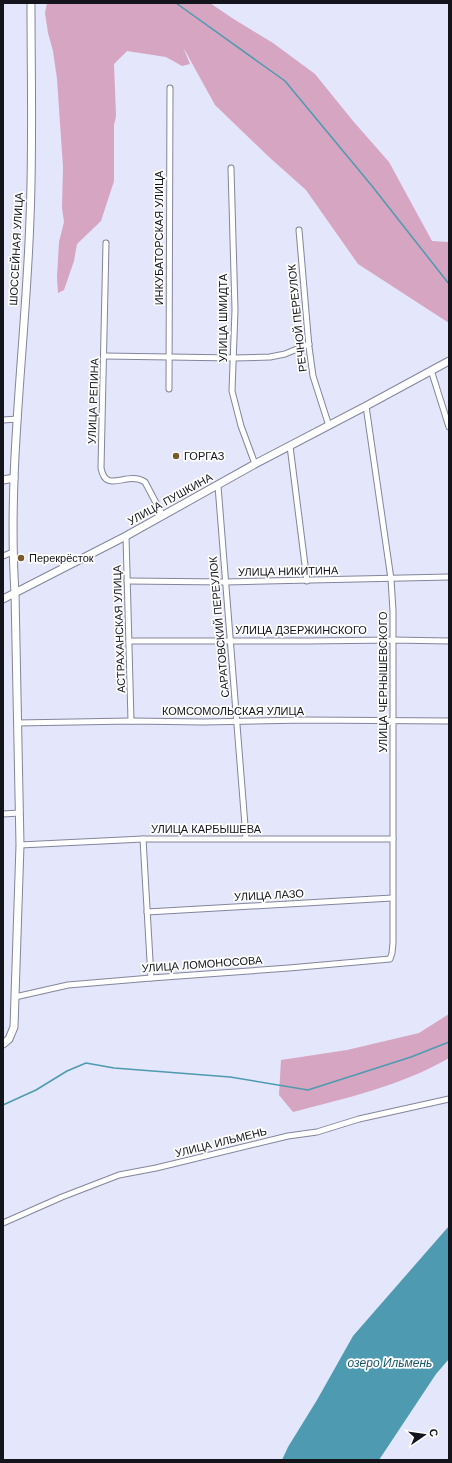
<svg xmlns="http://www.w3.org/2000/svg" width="452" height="1463" font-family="Helvetica,sans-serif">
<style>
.green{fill:#d5a5c1}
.water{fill:#4e9ab0}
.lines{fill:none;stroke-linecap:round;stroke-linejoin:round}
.stream{stroke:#4e9ab0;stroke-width:1.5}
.street-casing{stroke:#83859c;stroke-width:7}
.secondary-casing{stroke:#83859c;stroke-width:9}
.street{stroke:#fff;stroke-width:5}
.secondary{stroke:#fff;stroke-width:7}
.poi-dot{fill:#785a2e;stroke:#fff;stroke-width:1.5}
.labels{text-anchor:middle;stroke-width:3.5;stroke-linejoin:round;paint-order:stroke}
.street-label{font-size:11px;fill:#13141c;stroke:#fff}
.poi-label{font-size:11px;fill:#13141c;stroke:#fff;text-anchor:start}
.water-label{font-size:12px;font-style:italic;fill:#185768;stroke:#fff}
</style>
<rect width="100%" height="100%" fill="#e4e6fb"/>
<!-- green -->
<g class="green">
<polygon points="47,3 210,3 232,18 273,43 315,74 353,121 389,162 432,241 449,242 449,323 358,264 306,190 269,157 215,105 183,47 190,64 182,66 166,57 127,51 114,64 116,116 114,125 114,181 101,221 77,244 74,261 64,290 58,293 57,277 59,242 64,222 62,208 63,167 57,79 53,51 48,33 45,13"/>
<path d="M449,1014v44c-48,28 -103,40 -156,54l-14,-17 2,-35 66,-10 72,-17z"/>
</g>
<!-- water -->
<polygon class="water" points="449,1226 449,1359 436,1374 379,1460 282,1460 288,1447 317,1400 353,1336"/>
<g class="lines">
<!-- stream -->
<g class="stream">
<polyline points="176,3 285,81 372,186 449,284"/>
<polyline points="3,1105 36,1090 67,1071 86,1063 114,1068 230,1077 308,1090 411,1057 449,1042"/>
</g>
<!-- street casing -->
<g class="street-casing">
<g id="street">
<polyline points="231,168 235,310 232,391 241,426 255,464"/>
<polyline points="299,230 309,347 313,376 329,426"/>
<path d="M106,243l-5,225c5,27 26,2 44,14l18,34"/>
<polyline points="105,356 234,358 270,357 285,354 309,344"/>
<polyline points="431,370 449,427"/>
<polyline points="169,389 170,88"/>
<polyline points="3,420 18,419"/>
<polyline points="290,446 307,581"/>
<polyline points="218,486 246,838"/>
<polyline points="126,536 131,721"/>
<polyline points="3,556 13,552"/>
<polyline points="127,581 226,582 449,577"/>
<polyline points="129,641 308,641 393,640 449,641"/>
<polyline points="17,723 131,721 204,722 305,720 449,721"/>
<polyline points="3,814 19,813"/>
<polyline points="143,839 151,978"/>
<polyline points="20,845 143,839 393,839"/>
<polyline points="147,912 392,898"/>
<polyline points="15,997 68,985 151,978 289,968 390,959 392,953 393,943 393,611 391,579 366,406"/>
<polyline points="3,1223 62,1197 119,1175 156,1168 288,1136 317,1132 359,1119 449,1099"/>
</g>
</g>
<!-- secondary casing -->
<g class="secondary-casing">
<g id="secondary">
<polyline points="3,480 14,478"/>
<polyline points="3,599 126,536 255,464 366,406 449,361"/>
<path d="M3,1044l6,-5 5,-12 6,-182 -5,-252c-8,-125 11,-250 15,-375 3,-72 1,-143 1,-215"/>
</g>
</g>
<!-- street -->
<use href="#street" class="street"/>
<!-- secondary -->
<use href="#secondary" class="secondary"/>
</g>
<!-- markers -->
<g class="poi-dot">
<circle cx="176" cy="456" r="4"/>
<circle cx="21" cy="558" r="4"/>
</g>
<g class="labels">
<!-- street labels -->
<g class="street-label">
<text transform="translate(159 238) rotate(-90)" y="4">ИНКУБАТОРСКАЯ УЛИЦА</text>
<text transform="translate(16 249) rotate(-87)" y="4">ШОССЕЙНАЯ УЛИЦА</text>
<text transform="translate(223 318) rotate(-90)" y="4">УЛИЦА ШМИДТА</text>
<text transform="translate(297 318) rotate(-96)" y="4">РЕЧНОЙ ПЕРЕУЛОК</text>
<text transform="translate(93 401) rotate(-88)" y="4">УЛИЦА РЕПИНА</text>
<text transform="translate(170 499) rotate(-29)" y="4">УЛИЦА ПУШКИНА</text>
<text transform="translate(288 571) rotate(-1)" y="4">УЛИЦА НИКИТИНА</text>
<text transform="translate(219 627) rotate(-95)" y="4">САРАТОВСКИЙ ПЕРЕУЛОК</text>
<text transform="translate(119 629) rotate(-92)" y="4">АСТРАХАНСКАЯ УЛИЦА</text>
<text x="301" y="634">УЛИЦА ДЗЕРЖИНСКОГО</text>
<text transform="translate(383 682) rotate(-90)" y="4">УЛИЦА ЧЕРНЫШЕВСКОГО</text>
<text x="233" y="715">КОМСОМОЛЬСКАЯ УЛИЦА</text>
<text x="206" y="833">УЛИЦА КАРБЫШЕВА</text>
<text transform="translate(269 895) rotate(-3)" y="4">УЛИЦА ЛАЗО</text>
<text transform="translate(202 964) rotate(-4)" y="4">УЛИЦА ЛОМОНОСОВА</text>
<text transform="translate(221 1142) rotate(-14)" y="4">УЛИЦА ИЛЬМЕНЬ</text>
</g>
<!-- poi labels -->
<g class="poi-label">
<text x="184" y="460">ГОРГАЗ</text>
<text x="29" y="562">Перекрёсток</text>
</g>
<!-- water labels -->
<g class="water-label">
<text x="390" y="1367">озеро Ильмень</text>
</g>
</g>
<!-- border -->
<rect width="452" height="1463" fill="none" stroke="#13141c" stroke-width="8"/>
<!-- north arrow -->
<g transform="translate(424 1435) rotate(77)" stroke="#ffffff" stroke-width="3" paint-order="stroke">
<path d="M0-3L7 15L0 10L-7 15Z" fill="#13141c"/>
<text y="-6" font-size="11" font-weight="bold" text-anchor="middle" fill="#13141c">С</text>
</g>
</svg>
